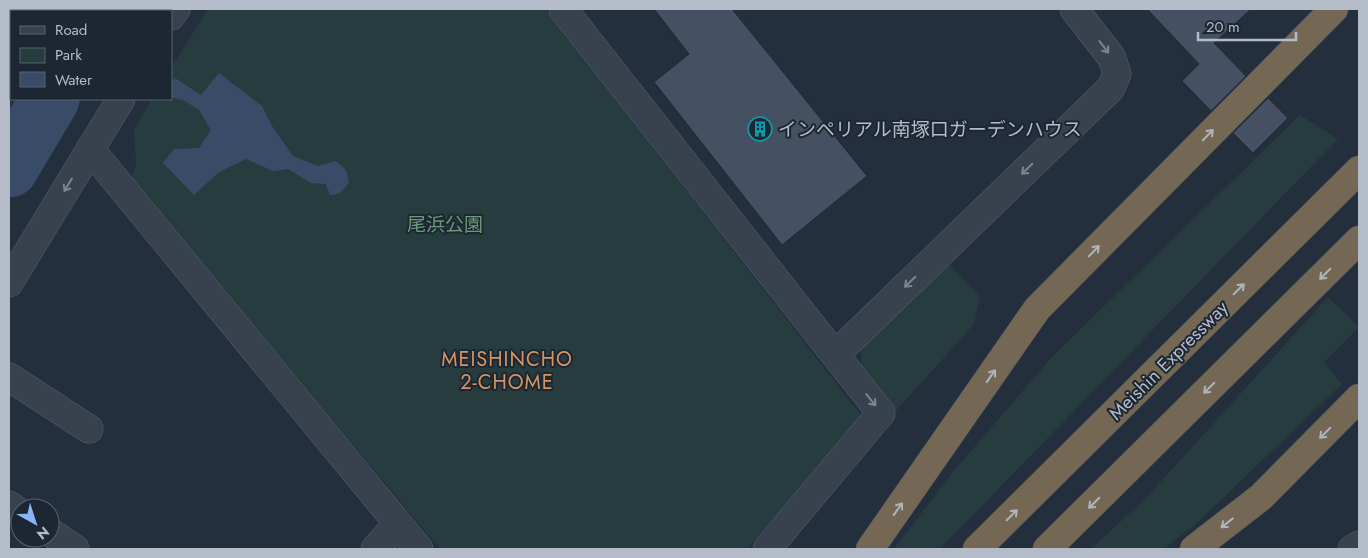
<svg xmlns="http://www.w3.org/2000/svg" width="1368" height="558" font-family="Jost,'Noto Sans JP',sans-serif">
<style>
.green{fill:#263c3f}
.water{fill:#394c67}
.lines{fill:none;stroke-linecap:round;stroke-linejoin:round}
.river{stroke:#394c67;stroke-width:59}
.building{fill:#455162;stroke:#1f2835}
.minor-casing{stroke:#565f6c;stroke-width:29}
.motorway-casing{stroke:#434c59;stroke-width:29}
.minor{stroke:#38414e;stroke-width:28}
.motorway{stroke:#746855;stroke-width:28}
.oneway{stroke:#7c8592}
.oneway2{stroke:#aeb4bd}
.labels{text-anchor:middle;stroke-width:4;stroke-linejoin:round;paint-order:stroke}
.poi-label{font-size:19px;fill:#b4bcc9;stroke:#1d2633;text-anchor:start}
.park-label{font-size:19px;fill:#6b9a76;stroke:#1d2633}
.street-label{font-size:19px;fill:#b4bcc9;stroke:#1d2633}
.neighbourhood-label{font-size:20px;letter-spacing:1px;fill:#d59563;stroke:#1d2633}
</style>
<rect width="100%" height="100%" fill="#242f3e"/>
<!-- green -->
<g class="green">
<polygon points="208,9 546,9 863,418 747,549 440,549 131,178 136,164 134,129 152,99 171,99 171,68"/>
<polygon points="1300,115 1338,139 940,549 894,549 952,473 1053,356"/>
<polygon points="948,263 980,297 974,324 894,413 861,366 861,348"/>
<polygon points="1328,297 1359,327 1324,362 1342,384 1199,521 1164,549 1091,549 1147,497"/>
</g>
<!-- water -->
<path class="water" d="M219,73l43,33 10,20 21,30 25,10 18,-5 10,9 3,12c-5,8 -9,13 -19,13l-4,-11 -15,-1 -23,-14 -15,2 -27,-12 -27,13 -25,23 -31,-32 11,-14 25,-1 12,-18 -12,-20 -14,-9 -14,-4v-13l4,-6 26,17z"/>
<g class="lines">
<!-- river -->
<g class="river">
<polyline points="101,11 103,9"/>
<polyline points="9,168 50,99"/>
</g>
</g>
<!-- building -->
<g class="building">
<polygon points="654,9 732,9 867,176 782,245 654,82 689,54"/>
<polygon points="1147,9 1251,9 1214,43 1246,76 1211,111 1182,81 1199,64"/>
<polygon points="1268,98 1288,118 1253,153 1233,133"/>
</g>
<g class="lines">
<!-- minor casing -->
<g class="minor-casing">
<g id="minor">
<polyline points="563,9 835,355"/>
<polyline points="171,16 176,9"/>
<polyline points="9,31 11,26"/>
<polyline points="90,149 419,549"/>
<polyline points="9,283 121,99"/>
<polyline points="9,377 89,429"/>
<polyline points="9,505 20,513"/>
<polyline points="50,532 75,549"/>
<polyline points="375,549 397,524"/>
<polyline points="767,549 881,413 835,355 1111,88 1117,74 1112,58 1074,9"/>
<polyline points="1352,549 1359,545"/>
</g>
</g>
<!-- motorway casing -->
<g class="motorway-casing">
<g id="motorway">
<polyline points="870,549 1037,309 1334,9"/>
<polyline points="977,549 1359,170"/>
<polyline points="1047,549 1359,240"/>
<polyline points="1194,549 1261,497 1359,398"/>
</g>
</g>
<!-- minor -->
<use href="#minor" class="minor"/>
<!-- motorway -->
<use href="#motorway" class="motorway"/>
</g>
<!-- one-way arrows -->
<defs><path id="oneway-shaft" d="M-6 0H5M1.5-3L5.5 0L1.5 3" fill="none" stroke-width="1.6" stroke-linecap="round" stroke-linejoin="round" transform="scale(1.25)"/></defs>
<g class="oneway">
<use href="#oneway-shaft" transform="translate(1104 47) rotate(52)"/>
<use href="#oneway-shaft" transform="translate(1027 169) rotate(136)"/>
<use href="#oneway-shaft" transform="translate(68 185) rotate(121)"/>
<use href="#oneway-shaft" transform="translate(910 282) rotate(136)"/>
<use href="#oneway-shaft" transform="translate(871 400) rotate(51)"/>
</g>
<g class="oneway2">
<use href="#oneway-shaft" transform="translate(1208 135) rotate(-46)"/>
<use href="#oneway-shaft" transform="translate(1094 251) rotate(-46)"/>
<use href="#oneway-shaft" transform="translate(1325 274) rotate(135)"/>
<use href="#oneway-shaft" transform="translate(1239 289) rotate(-45)"/>
<use href="#oneway-shaft" transform="translate(991 376) rotate(-55)"/>
<use href="#oneway-shaft" transform="translate(1209 388) rotate(135)"/>
<use href="#oneway-shaft" transform="translate(1325 433) rotate(135)"/>
<use href="#oneway-shaft" transform="translate(1094 503) rotate(135)"/>
<use href="#oneway-shaft" transform="translate(898 509) rotate(-55)"/>
<use href="#oneway-shaft" transform="translate(1012 515) rotate(-45)"/>
<use href="#oneway-shaft" transform="translate(1227 523) rotate(142)"/>
</g>
<!-- icons -->
<defs>
<g id="building-ring" transform="scale(1.25)"><circle r="9.5" fill="#1d2633" stroke="#0f9aa8" stroke-width="1.5"/><path d="M-4-6H4V6H1V3H-1V6H-4ZM-2.5-4.3h1.7v1.8h-1.7ZM.8-4.3h1.7v1.8H.8ZM-2.5-1h1.7V.8h-1.7ZM.8-1h1.7V.8H.8Z" fill="#0f9aa8"/></g>
</defs>
<g fill-rule="evenodd">
<use href="#building-ring" x="760" y="129"/>
</g>
<g class="labels">
<!-- poi labels -->
<g class="poi-label">
<text x="778" y="136">インペリアル南塚口ガーデンハウス</text>
</g>
<!-- park labels -->
<g class="park-label">
<text x="445" y="231">尾浜公園</text>
</g>
<!-- street labels -->
<g class="street-label">
<text transform="translate(1168 360) rotate(-45)" y="7">Meishin Expressway</text>
</g>
<!-- neighbourhood labels -->
<g class="neighbourhood-label">
<text x="507" y="366">MEISHINCHO<tspan x="507" dy="23">2-CHOME</tspan></text>
</g>
</g>
<!-- border -->
<rect width="1368" height="558" fill="none" stroke="#b4bcc9" stroke-width="20"/>
<!-- legend -->
<rect x="10" y="10" width="162" height="90" fill="#1d2633" stroke="#59626f"/>
<rect x="20" y="26" width="25" height="8" fill="#38414e" stroke="#59626f"/>
<text x="55" y="35" font-size="15" fill="#b4bcc9">Road</text>
<rect x="20" y="48" width="25" height="15" fill="#263c3f" stroke="#59626f"/>
<text x="55" y="60" font-size="15" fill="#b4bcc9">Park</text>
<rect x="20" y="72" width="25" height="15" fill="#394c67" stroke="#59626f"/>
<text x="55" y="85" font-size="15" fill="#b4bcc9">Water</text>
<!-- north arrow -->
<g transform="translate(35 523) rotate(141)"><circle r="24" fill="#1d2633" stroke="#59626f"/>
<path d="M0-4L9 19L0 12L-9 19Z" fill="#8ab4f8"/>
<text y="-8" font-size="14" font-weight="bold" text-anchor="middle" fill="#b4bcc9">N</text>
</g>
<!-- scale -->
<path d="M1198 32v8h98v-8" fill="none" stroke="#b4bcc9" stroke-width="2.5"/>
<text x="1206" y="32" font-size="15" fill="#b4bcc9" stroke="#1d2633" stroke-width="4" paint-order="stroke">20 m</text>
</svg>
